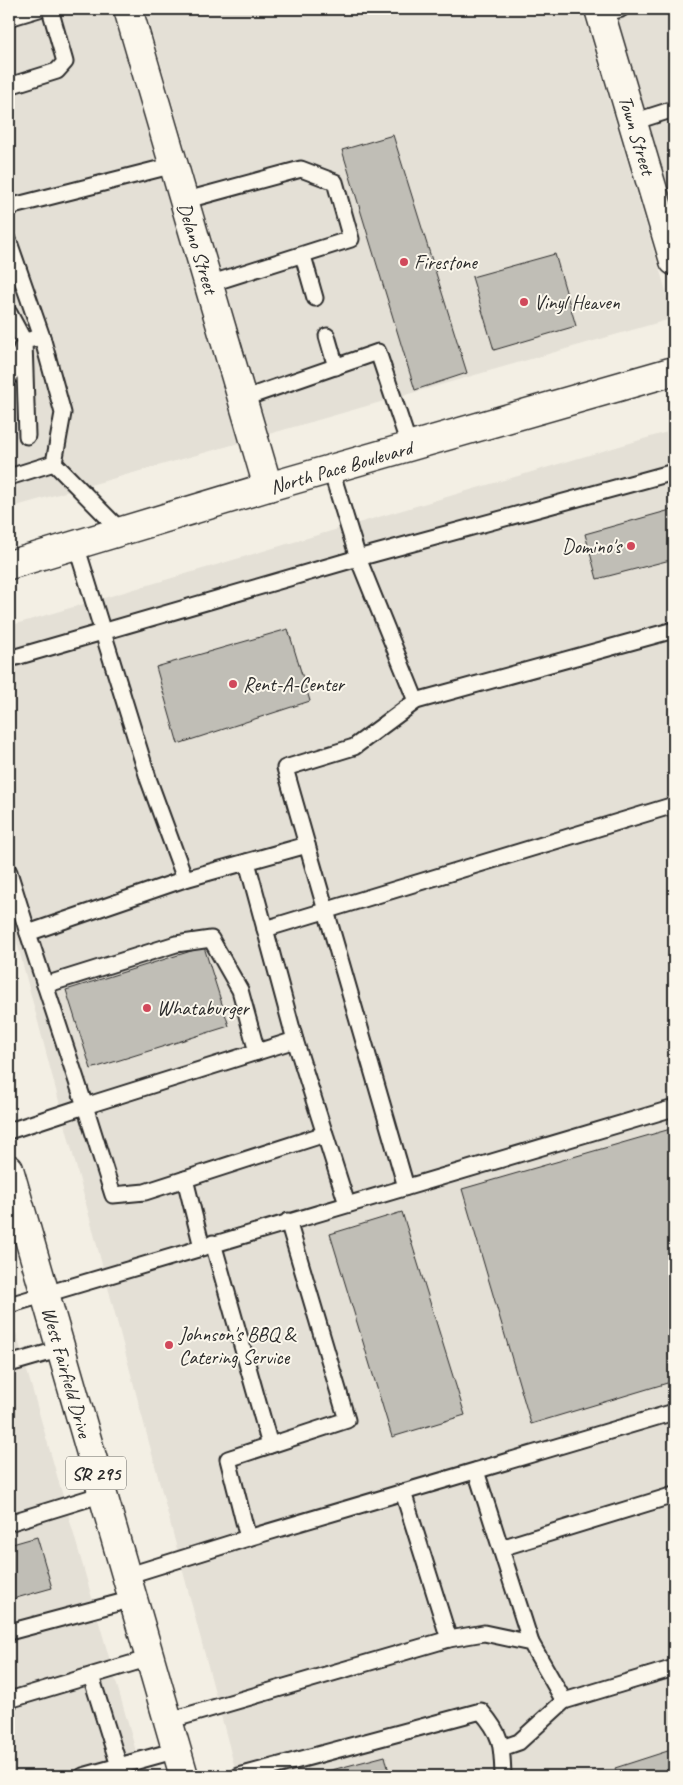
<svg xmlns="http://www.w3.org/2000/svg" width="683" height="1785" font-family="Caveat,sans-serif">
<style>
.built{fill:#e4e0d6}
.building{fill:#c0beb6;stroke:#2b2b2b}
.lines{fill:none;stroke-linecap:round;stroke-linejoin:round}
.service-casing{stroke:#2b2b2b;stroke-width:19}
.minor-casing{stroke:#2b2b2b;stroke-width:31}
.secondary-casing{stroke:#2b2b2b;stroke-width:31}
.primary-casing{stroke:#2b2b2b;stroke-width:31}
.service{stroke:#fbf7ec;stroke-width:15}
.minor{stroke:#fbf7ec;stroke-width:28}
.secondary{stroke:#fbf7ec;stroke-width:28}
.primary{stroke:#fbf7ec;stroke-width:28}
.poi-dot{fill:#d1495b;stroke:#fbf7ec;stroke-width:2}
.labels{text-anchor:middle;stroke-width:4;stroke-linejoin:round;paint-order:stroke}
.shield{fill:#fbf7ec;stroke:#696865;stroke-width:1}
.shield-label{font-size:19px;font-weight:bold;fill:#2b2b2b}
.street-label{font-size:20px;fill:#2b2b2b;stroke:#fbf7ec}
.poi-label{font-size:20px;fill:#2b2b2b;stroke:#fbf7ec;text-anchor:start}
</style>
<rect width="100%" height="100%" fill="#f3efe4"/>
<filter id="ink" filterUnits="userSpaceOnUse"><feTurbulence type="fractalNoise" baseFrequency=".02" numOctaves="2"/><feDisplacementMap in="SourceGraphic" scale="10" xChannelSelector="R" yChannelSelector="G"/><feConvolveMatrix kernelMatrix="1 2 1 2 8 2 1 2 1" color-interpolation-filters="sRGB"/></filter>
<g filter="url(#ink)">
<!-- built -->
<g class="built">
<polygon points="9,9 112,9 239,443 9,508"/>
<polygon points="145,9 582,9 674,318 269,434"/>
<polygon points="615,9 674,9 674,206"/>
<polygon points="674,430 674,1776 237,1776 9,912 9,626"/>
<polygon points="9,1308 143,1776 9,1776"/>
</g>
<!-- building -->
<g class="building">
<polygon points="393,135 467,373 415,390 342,150"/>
<polygon points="555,254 576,326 494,350 472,277"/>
<polygon points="674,509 674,559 597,579 585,534"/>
<polygon points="288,629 310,701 178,744 156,667"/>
<polygon points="204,947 229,1026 91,1069 66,990"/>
<polygon points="674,1128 674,1381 531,1424 462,1189"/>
<polygon points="402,1212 465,1415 392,1437 330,1234"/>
<polygon points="37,1537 52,1588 9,1600 9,1545"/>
<polygon points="674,1749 674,1776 618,1776 615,1768"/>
<polygon points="385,1756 390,1776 309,1776"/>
</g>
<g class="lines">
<!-- service casing -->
<g class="service-casing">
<g id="service">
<polyline points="600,15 621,9"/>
<polyline points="9,18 39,9"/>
<polyline points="9,86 57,71 65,62 50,9"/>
<polyline points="633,122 674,109"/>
<polyline points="183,201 301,169 335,182 351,239 209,284"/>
<polyline points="9,207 174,165"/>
<polyline points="9,242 42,337 63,413 54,463"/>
<polyline points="303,256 315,298"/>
<polyline points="9,313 24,341 23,352"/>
<polyline points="327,336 336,367"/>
<polyline points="10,376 22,347"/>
<polyline points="242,399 378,352 410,448"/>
<polyline points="27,436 24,341 42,337"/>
<polyline points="54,463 121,531"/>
<polyline points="331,470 358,558 416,701"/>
<polyline points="9,477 54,463"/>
<polyline points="76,545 149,781 185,879 307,845 285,768 354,747 416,701 674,630"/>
<polyline points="9,659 358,558 674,472"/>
<polyline points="307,845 406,1187"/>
<polyline points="247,862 295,1040 347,1204"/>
<polyline points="9,872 28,933 185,879"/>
<polyline points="265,929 674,805"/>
<polyline points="28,933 85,1106 295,1040"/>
<polyline points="45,985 176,944 211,939 240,990 257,1052"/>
<polyline points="9,1131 85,1106 113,1195 145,1192 325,1134"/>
<polyline points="185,1179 202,1247"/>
<polyline points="213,1243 270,1445"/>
<polyline points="9,1305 674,1108"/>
<polyline points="9,1364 61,1349"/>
<polyline points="476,1471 531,1643"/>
<polyline points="403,1492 449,1639"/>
<polyline points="9,1520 12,1522 103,1494"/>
<polyline points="248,1538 674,1412"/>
<polyline points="501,1548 674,1495"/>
<polyline points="126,1576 248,1538 228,1459 347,1420 288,1221"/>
<polyline points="9,1632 133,1599"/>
<polyline points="91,1676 119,1766"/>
<polyline points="9,1700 150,1658"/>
<polyline points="168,1721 449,1639 484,1633 531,1643 564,1701"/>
<polyline points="502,1748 519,1742 564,1701 674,1668"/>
<polyline points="83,1776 177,1750"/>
<path d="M239,1776l242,-65c21,24 21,33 22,65"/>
</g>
</g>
<!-- minor casing -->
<g class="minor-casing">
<g id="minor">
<polyline points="128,9 268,487"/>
<polyline points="599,9 674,261"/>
</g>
</g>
<!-- secondary casing -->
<g class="secondary-casing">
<polyline id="secondary" points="9,565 268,487 674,371"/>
</g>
<!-- primary casing -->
<g class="primary-casing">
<polyline id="primary" points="9,1169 184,1776"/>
</g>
<!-- service -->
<use href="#service" class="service"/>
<!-- minor -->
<use href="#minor" class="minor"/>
<!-- secondary -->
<use href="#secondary" class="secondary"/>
<!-- primary -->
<use href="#primary" class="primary"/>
</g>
</g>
<!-- markers -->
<g class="poi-dot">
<circle cx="404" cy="262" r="5"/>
<circle cx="524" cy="302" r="5"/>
<circle cx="631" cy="546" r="5"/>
<circle cx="233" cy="684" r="5"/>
<circle cx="147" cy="1008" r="5"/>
<circle cx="169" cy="1345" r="5"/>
</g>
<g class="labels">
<!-- shield labels -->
<rect class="shield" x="66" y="1456.5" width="60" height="33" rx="4"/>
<g class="shield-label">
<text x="96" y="1480">SR 295</text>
</g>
<!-- street labels -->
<g class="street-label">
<text transform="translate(637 135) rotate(73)" y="7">Town Street</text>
<text transform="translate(198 248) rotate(73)" y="7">Delano Street</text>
<text transform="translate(341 467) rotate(-16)" y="7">North Pace Boulevard</text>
<text transform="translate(67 1372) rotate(74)" y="7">West Fairfield Drive</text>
</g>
<!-- poi labels -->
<g class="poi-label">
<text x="414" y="269">Firestone</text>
<text x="534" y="309">Vinyl Heaven</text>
<text x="621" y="553" text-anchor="end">Domino's</text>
<text x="243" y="691">Rent-A-Center</text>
<text x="157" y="1015">Whataburger</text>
<text x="179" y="1341">Johnson's BBQ &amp;<tspan x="179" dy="23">Catering Service</tspan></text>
</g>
</g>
<!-- margin -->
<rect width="683" height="1785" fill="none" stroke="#fbf7ec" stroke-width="30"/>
<rect x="15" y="15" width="653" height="1755" fill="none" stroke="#2b2b2b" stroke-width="2" filter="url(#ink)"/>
</svg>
